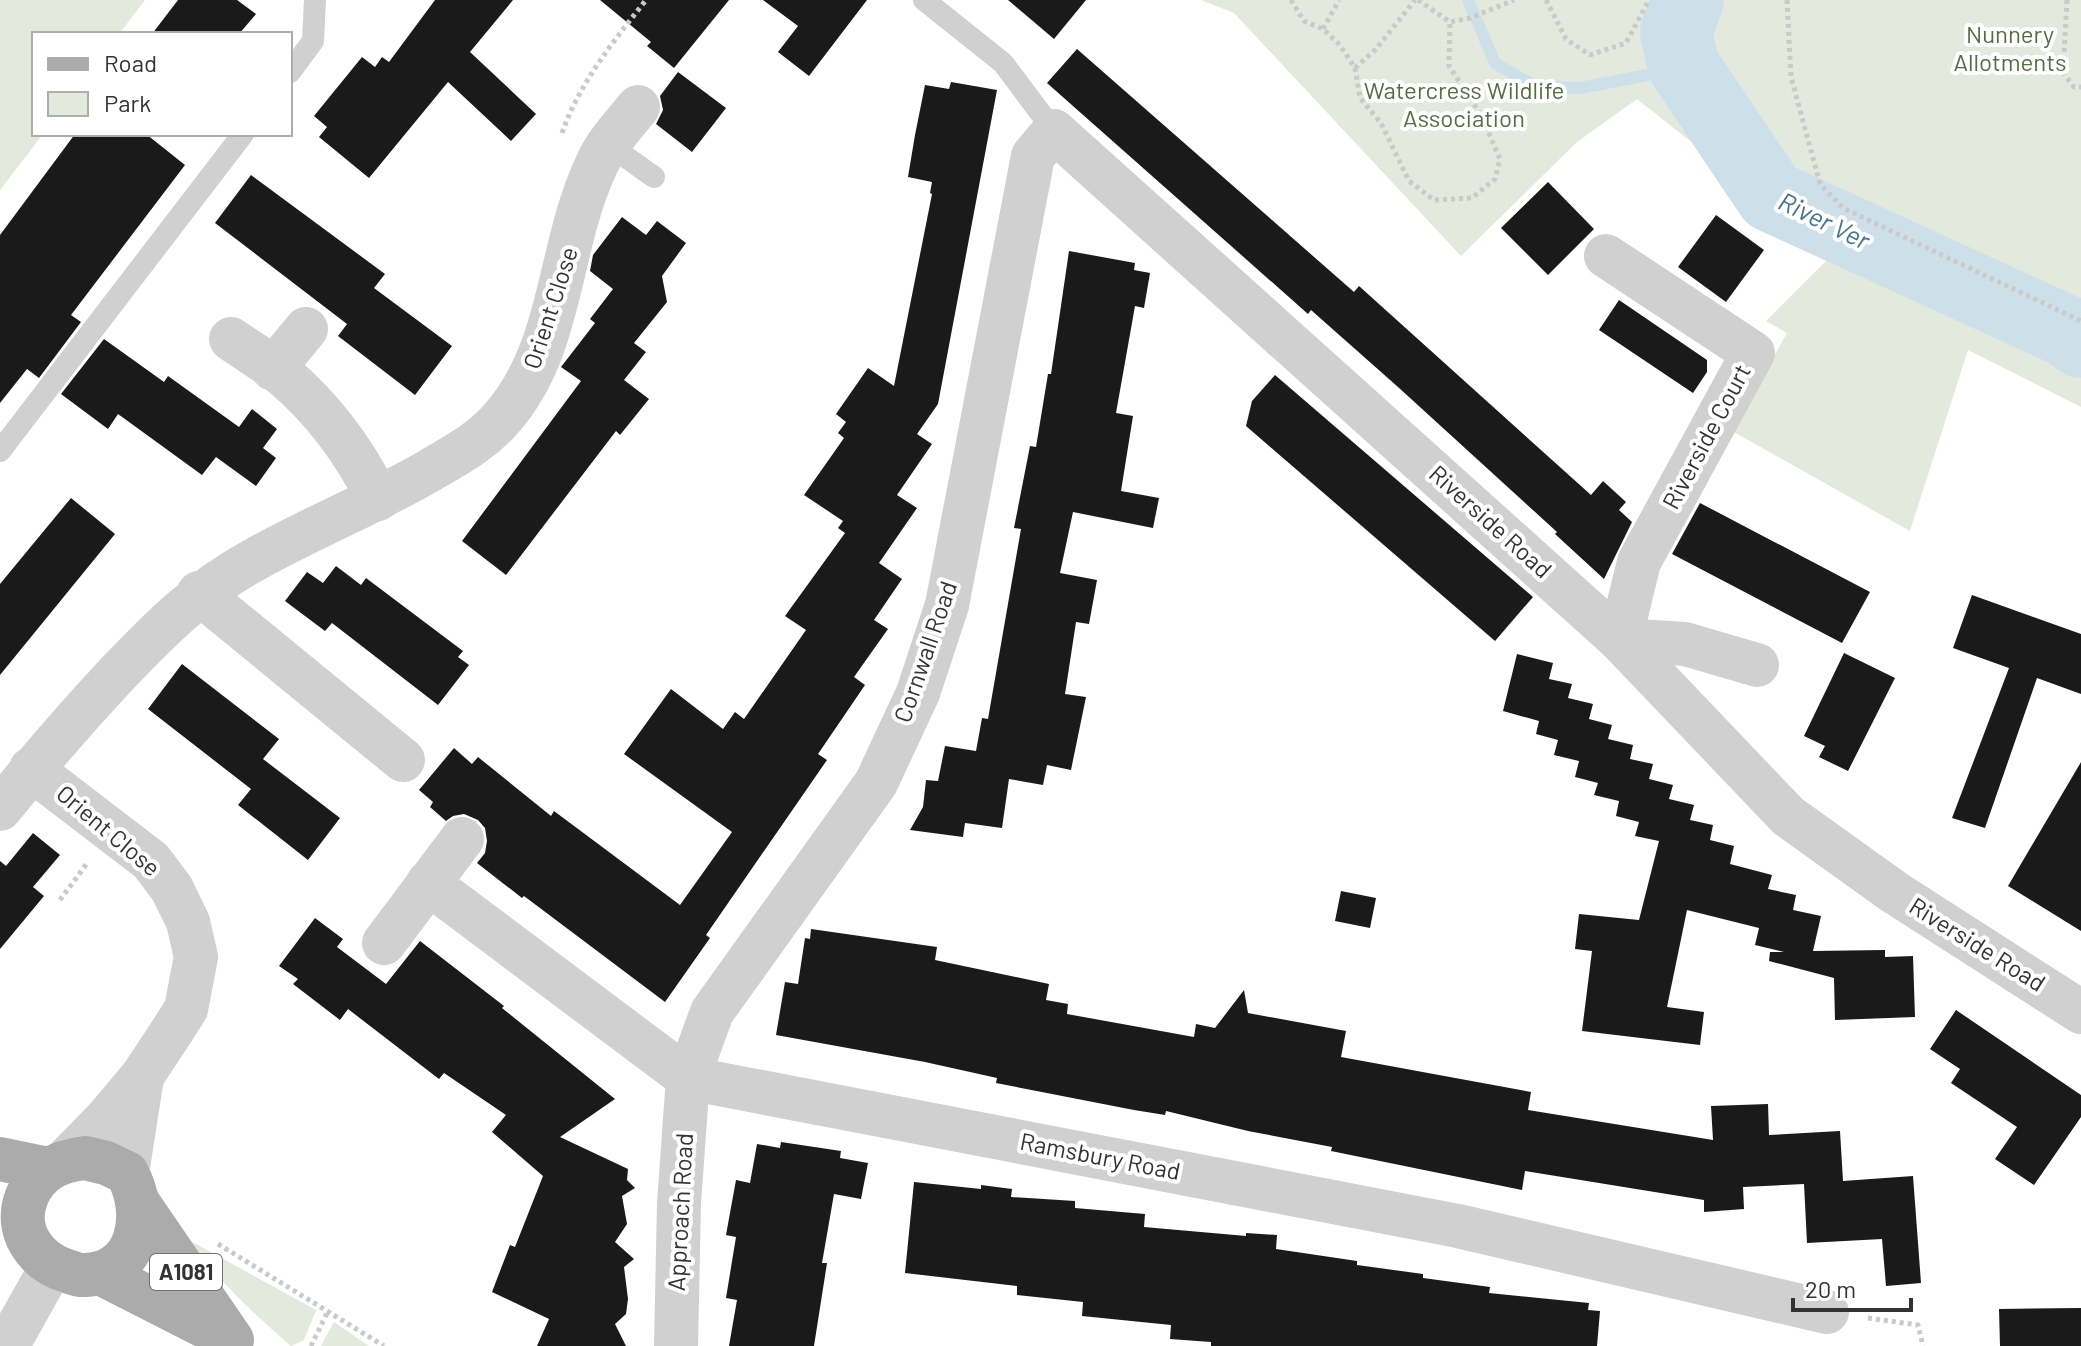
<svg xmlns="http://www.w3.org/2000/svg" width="2081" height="1346" font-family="Barlow,sans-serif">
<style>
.green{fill:#e3e9dc}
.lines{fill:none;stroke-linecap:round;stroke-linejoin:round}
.stream{stroke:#cde0ea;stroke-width:12}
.river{stroke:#cde0ea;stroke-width:72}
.building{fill:#1a1a1a}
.path{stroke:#cacaca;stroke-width:5;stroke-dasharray:4 4;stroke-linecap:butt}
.lane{stroke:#d0d0d0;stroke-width:22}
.street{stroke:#d0d0d0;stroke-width:44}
.primary{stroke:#ababab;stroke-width:44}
.labels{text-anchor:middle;stroke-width:8;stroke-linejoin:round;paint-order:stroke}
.shield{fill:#fff;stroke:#707070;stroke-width:2}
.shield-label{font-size:22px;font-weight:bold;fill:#333}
.park-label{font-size:24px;fill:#566d41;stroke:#fff}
.street-label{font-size:24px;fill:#333;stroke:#fff}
.water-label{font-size:26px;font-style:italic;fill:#437492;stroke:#fff}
</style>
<rect width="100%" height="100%" fill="#fff"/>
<!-- green -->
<g class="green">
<polygon points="0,0 145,0 119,34 34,34 34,134 43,134 0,190"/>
<polygon points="1201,0 2081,0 2081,407 1968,350 1910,531 1732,431 1787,333 1766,321 1833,254 1637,99 1577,142 1461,256 1234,13"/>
<path d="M187,1239l129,71 -12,30 -13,6c-40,-34 -71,-65 -104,-107z"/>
<polygon points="334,1322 369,1346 321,1346"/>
</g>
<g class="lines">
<!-- stream -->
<polyline class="stream" points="1468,0 1495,63 1536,87 1580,88 1684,68"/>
<!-- river -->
<polyline class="river" points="1688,0 1676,32 1683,65 1771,196 2066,331 2081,342"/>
</g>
<!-- building -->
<g class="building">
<polygon points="178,0 237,0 256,14 239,34 152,34"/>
<polygon points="435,0 513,0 470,52 536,114 511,141 448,82 369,178 319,137 327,127 314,116 362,57 375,67 382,57 389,62"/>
<polygon points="600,0 729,0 674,68 647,46 651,42"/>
<polygon points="763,0 867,0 809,76 778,52 798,26"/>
<polygon points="1008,0 1086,0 1054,39"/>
<polygon points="1077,49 1354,292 1359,286 1591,495 1603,481 1626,502 1619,510 1632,522 1604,579 1555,534 1557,532 1398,387 1311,310 1308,314 1047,83"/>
<polygon points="678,72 726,108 692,152 656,124 663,110 660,96"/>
<polygon points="951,82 997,90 938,404 917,434 932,444 897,495 917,508 879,563 902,579 874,620 888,629 854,677 865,685 818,754 827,760 706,935 710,938 665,1002 524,896 522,898 477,863 485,853 487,841 485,828 478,820 464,814 453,816 446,821 430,807 433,802 419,790 454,748 472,764 478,757 551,816 554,811 680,905 732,832 624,754 671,689 723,729 735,712 744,719 806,630 785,616 845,533 838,528 843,521 804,495 844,438 838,433 846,422 836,414 868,368 894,386 932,194 930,193 932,182 908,177 915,135 925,85 949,89"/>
<polygon points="75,134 146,134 185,165 71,315 81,322 39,378 27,369 0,403 0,235"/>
<polygon points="251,175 385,274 374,288 452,346 415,395 338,336 347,324 215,223"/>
<polygon points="1548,182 1594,229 1548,275 1501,228"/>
<polygon points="1716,215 1764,250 1726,302 1678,267"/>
<polygon points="622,217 646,235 657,221 686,243 662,276 667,302 634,343 646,352 624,380 649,399 620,435 616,431 506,575 462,541 581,381 561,367 595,323 590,319 613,289 590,271 593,255"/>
<polygon points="1069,251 1135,263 1134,270 1150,273 1144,308 1135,306 1116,413 1133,416 1121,491 1159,498 1153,528 1073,512 1060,573 1097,580 1089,624 1076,622 1065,694 1086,697 1071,770 1047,765 1043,785 1009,779 1002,828 965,823 963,837 910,830 923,807 926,780 938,781 945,746 976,751 982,718 988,719 1021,529 1014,528 1030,446 1036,447 1048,374 1051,374"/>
<polygon points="1619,300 1707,360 1707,372 1693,393 1599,330"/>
<polygon points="104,339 164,382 168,376 239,427 252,409 277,429 263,448 276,458 256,486 216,457 202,475 118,414 108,429 61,394"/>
<polygon points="1275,375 1533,597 1495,641 1246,426 1252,401"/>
<polygon points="71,498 115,534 0,675 0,584"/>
<polygon points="1700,503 1870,592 1842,643 1672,554"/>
<polygon points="336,566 361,585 366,578 463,651 458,657 469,665 438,705 332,623 325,631 285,601 307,572 323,583"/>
<polygon points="1972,595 2081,634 2081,694 2037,678 1985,828 1952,818 2009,668 1953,648"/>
<polygon points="1844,653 1895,678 1848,771 1819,757 1825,746 1804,736"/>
<polygon points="1517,654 1553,663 1549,679 1572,684 1568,698 1593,704 1589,719 1612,725 1608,739 1633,745 1630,759 1653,764 1649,779 1673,785 1669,799 1694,805 1690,820 1713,825 1710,840 1734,846 1730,864 1772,875 1768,889 1796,895 1793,910 1821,916 1813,951 1885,950 1885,957 1913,956 1915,1017 1835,1020 1834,978 1769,961 1770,952 1784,952 1755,945 1759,928 1687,910 1667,1007 1704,1012 1700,1045 1582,1031 1592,951 1575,949 1579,914 1639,920 1659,841 1635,836 1639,822 1616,816 1619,801 1594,795 1598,783 1575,777 1579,761 1554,755 1558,740 1536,734 1539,721 1503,711"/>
<polygon points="182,664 279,739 263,759 340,818 308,860 238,805 251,789 148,709"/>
<polygon points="2081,762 2081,931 2008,886"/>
<polygon points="33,833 60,855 33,887 44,896 0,949 0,861 6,866"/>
<polygon points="1341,891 1376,898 1370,928 1335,921"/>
<polygon points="315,918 343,939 337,947 386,984 420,941 504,1006 502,1008 615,1099 560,1137 628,1169 627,1180 635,1188 622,1196 627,1224 615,1242 634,1259 624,1267 628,1299 626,1314 615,1324 626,1346 537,1346 549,1319 492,1292 510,1245 515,1247 543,1176 492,1132 506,1115 444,1073 439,1079 348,1009 340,1020 293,984 298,979 279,966"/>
<polygon points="811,929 937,947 935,960 1049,984 1046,1000 1068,1004 1067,1014 1194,1037 1196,1024 1215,1028 1244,990 1248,1013 1346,1031 1341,1057 1531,1092 1528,1110 1713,1140 1711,1106 1768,1104 1769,1135 1840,1131 1843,1181 1913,1176 1921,1283 1886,1286 1882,1239 1807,1243 1804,1184 1743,1187 1744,1209 1704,1212 1704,1200 1525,1171 1522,1190 1331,1151 1332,1147 1248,1131 1166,1111 1165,1115 1134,1110 996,1083 997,1078 925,1062 776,1035 785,982 798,984 805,938 810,939"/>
<polygon points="1956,1010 2081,1095 2081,1117 2034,1185 1995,1159 2017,1127 1951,1083 1960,1069 1930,1049"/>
<polygon points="781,1142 841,1151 840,1158 868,1163 861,1199 834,1194 822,1263 827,1263 814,1346 729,1346 737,1300 726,1298 736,1237 726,1235 736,1180 750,1183 757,1144 780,1148"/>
<polygon points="914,1182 981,1189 981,1185 1012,1189 1011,1197 1075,1201 1075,1208 1145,1214 1144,1227 1246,1236 1246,1233 1277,1235 1276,1249 1357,1261 1357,1265 1423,1274 1423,1278 1490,1287 1489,1293 1589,1303 1588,1310 1600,1311 1597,1346 1211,1346 1211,1342 1170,1339 1171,1325 1082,1316 1083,1302 1017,1295 1017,1286 905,1273"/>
<polygon points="2081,1308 2081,1346 2000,1346 1999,1309"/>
</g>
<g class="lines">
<!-- path -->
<g class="path">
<polyline points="1291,0 1304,21 1323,29 1340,45 1355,68 1360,98 1381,123 1409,181 1434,200 1472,198 1495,179 1500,159 1481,115 1449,66 1450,22"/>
<polyline points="1418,0 1450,22 1470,18 1514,0"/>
<polyline points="1546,0 1566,39 1590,55 1626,43 1649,0"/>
<polyline points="1787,0 1791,77 1820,184 1843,208 2081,321"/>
<polyline points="2067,0 2063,73 2074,87 2081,87"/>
<polyline points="1323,29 1339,0"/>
<polyline points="1355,68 1376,49 1415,0"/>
<path d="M562,133c18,-51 51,-91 84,-133"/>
<polyline points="60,900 88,862"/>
<polyline points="218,1244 384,1346"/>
<polyline points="1868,1318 1918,1325 1923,1346"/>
<polyline points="311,1346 328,1311"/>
</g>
<!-- lane -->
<g class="lane">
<polyline points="924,0 1003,63 1054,131"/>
<polyline points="290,72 313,41 315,0"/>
<polyline points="609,145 654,177"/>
<polyline points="0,451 243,134"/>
</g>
<!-- street -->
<g class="street">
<polyline points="1606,256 1753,353 1639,562 1620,640 1685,644 1757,665"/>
<path d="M231,339c17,12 36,23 52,36 40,34 72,77 95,124"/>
<polyline points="273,369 306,329"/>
<polyline points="199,593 403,760"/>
<polyline points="31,769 151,861 172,889 188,922 196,957 186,1009 172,1031 143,1075 107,1118 65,1161"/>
<path d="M0,809c37,-46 75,-90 115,-133 44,-46 82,-85 139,-116 57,-32 117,-56 173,-88 27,-16 53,-29 74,-53 63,-71 56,-170 95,-253 9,-22 28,-41 42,-59"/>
<polyline points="428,883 688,1078 1458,1226 1827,1312"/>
<polyline points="384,943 462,839"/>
<polyline points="127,1173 142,1077"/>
<polyline points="7,1346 52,1266"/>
<polyline points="676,1346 679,1203 688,1078 712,1012 876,783 918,693 947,605 1033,156 1054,131 1620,640 1788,816 1894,892 2081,1012"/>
</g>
<!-- primary -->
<g class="primary">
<path d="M85,1158l21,5 21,10c22,40 13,100 -42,102 -6,1 -12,-2 -18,-4 -32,-10 -54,-41 -40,-75 11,-26 32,-35 58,-38z"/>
<polyline points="0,1159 48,1169"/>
<polyline points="139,1204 232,1340"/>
<polyline points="100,1273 226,1337"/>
</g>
</g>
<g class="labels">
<!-- shield labels -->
<rect class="shield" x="150" y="1254" width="72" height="36" rx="6"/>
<g class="shield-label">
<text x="186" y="1280">A1081</text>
</g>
<!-- park labels -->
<g class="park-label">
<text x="2010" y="43">Nunnery<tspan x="2010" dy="28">Allotments</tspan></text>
<text x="1464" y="99">Watercress Wildlife<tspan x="1464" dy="28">Association</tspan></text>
</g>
<!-- street labels -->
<g class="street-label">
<text transform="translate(551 308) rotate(-72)" y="8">Orient Close</text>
<text transform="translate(1707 437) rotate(-62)" y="8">Riverside Court</text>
<text transform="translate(1490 522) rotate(42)" y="8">Riverside Road</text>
<text transform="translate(926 652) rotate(-71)" y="8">Cornwall Road</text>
<text transform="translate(108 831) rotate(40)" y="8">Orient Close</text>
<text transform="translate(1977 945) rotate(32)" y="8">Riverside Road</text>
<text transform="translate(1100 1157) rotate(11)" y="8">Ramsbury Road</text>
<text transform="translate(681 1212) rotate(-87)" y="8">Approach Road</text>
</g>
<!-- water labels -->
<g class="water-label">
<text transform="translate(1824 221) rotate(26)" y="9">River Ver</text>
</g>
</g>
<!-- legend -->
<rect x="32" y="32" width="260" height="104" fill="#ffffff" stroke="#adadad" stroke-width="2"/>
<rect x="48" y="58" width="40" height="12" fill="#ababab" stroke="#adadad" stroke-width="2"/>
<text x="104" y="72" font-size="24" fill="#333333">Road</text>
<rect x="48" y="92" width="40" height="24" fill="#e3e9dc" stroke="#adadad" stroke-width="2"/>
<text x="104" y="112" font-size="24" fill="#333333">Park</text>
<!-- scale -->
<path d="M1793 1298v12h118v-12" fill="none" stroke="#333333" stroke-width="4"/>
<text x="1805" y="1298" font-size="24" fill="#333333" stroke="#ffffff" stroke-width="6" paint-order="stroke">20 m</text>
</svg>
